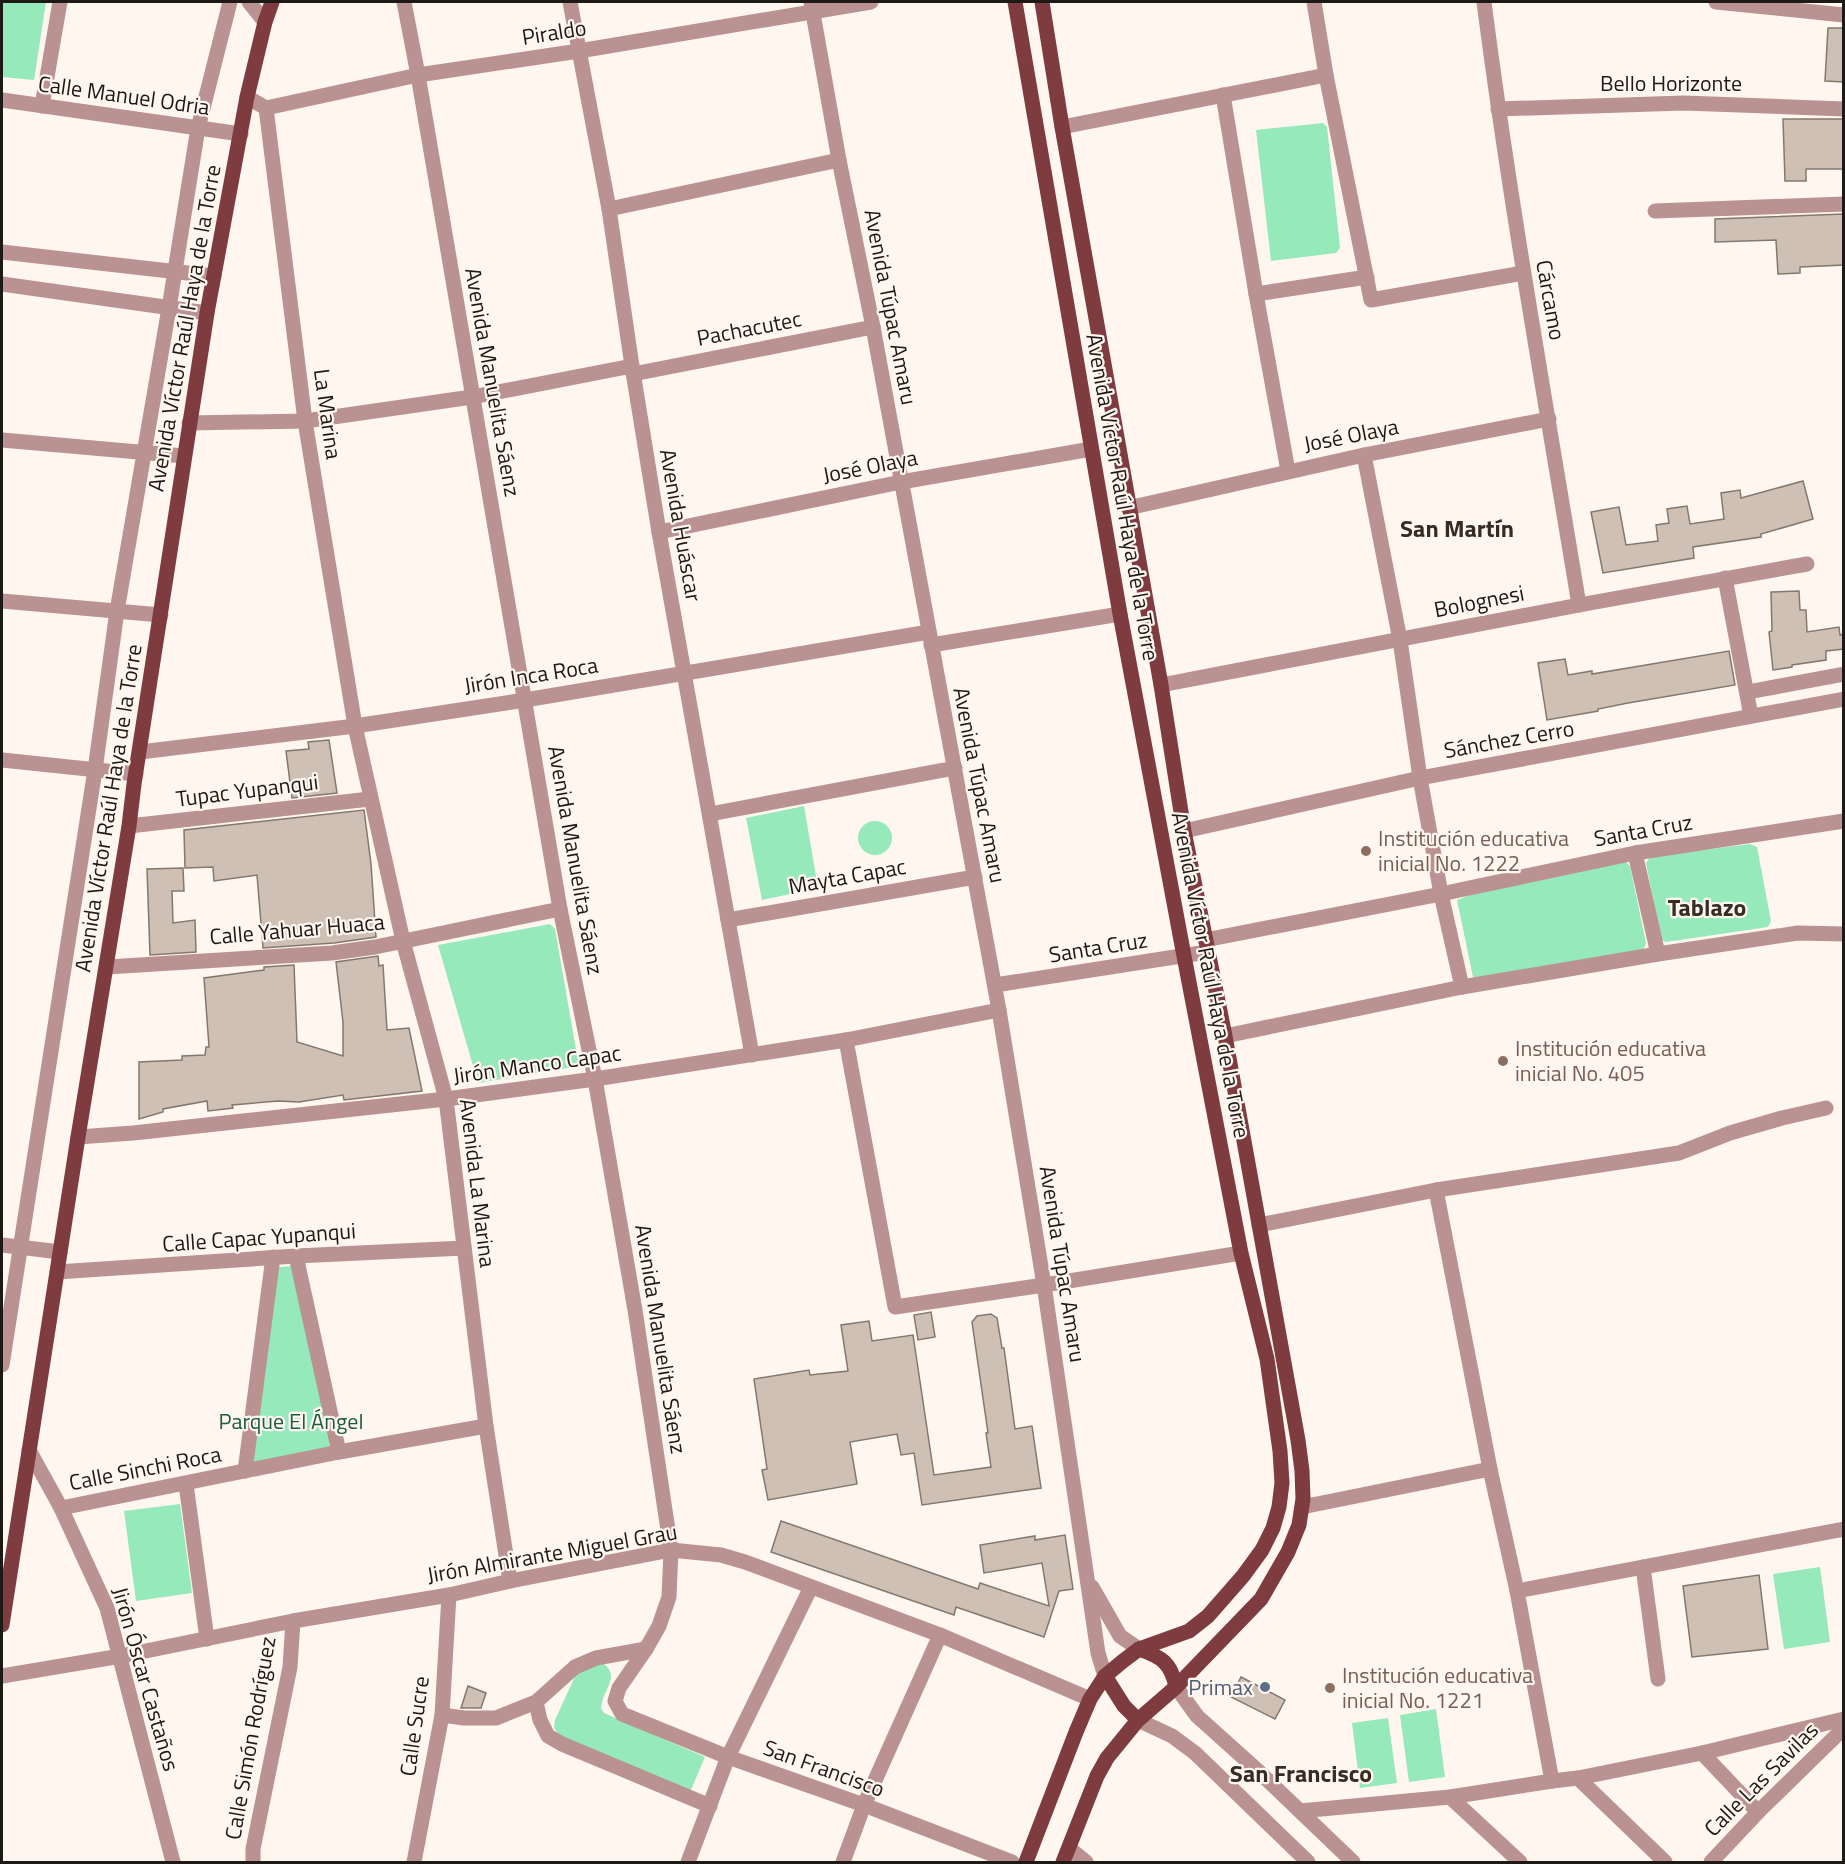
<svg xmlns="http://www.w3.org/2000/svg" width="1845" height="1864" font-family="'Titillium Web',sans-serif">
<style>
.green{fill:#95e9ba}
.building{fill:#cec0b5;stroke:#84786d;stroke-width:1.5}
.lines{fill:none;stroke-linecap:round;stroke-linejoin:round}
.minor{stroke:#ba9292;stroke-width:15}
.major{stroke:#7e3c40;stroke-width:15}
.education-dot{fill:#8d6e63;stroke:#fff6ef;stroke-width:2}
.service-dot{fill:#5c6f8a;stroke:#fff6ef;stroke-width:2}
.labels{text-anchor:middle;stroke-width:4.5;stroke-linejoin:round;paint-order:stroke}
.street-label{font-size:22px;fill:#1d1915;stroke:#fff6ef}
.education-label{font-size:22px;fill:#785e54;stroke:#fff6ef;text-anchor:start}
.park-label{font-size:22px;fill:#1b5c3d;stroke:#fff6ef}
.service-label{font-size:22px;fill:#4e5e75;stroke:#fff6ef;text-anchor:end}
.neighbourhood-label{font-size:24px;font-weight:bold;fill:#362c23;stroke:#fff6ef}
</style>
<rect width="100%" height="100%" fill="#fff6ef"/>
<!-- green -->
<g class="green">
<polygon points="2,2 46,2 34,80 2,77"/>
<polygon points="1323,123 1327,127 1340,248 1336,253 1271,261 1256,130"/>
<polygon points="804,806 818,888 762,900 746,818"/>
<circle cx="875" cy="838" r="17"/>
<polygon points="1750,844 1757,847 1771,921 1768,927 1666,942 1661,940 1646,863 1650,857"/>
<polygon points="1626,862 1630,866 1646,943 1643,950 1487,977 1473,977 1457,900 1471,895"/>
<polygon points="550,924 555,929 578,1061 574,1067 478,1083 438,945"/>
<polygon points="294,1266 331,1449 252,1463 278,1267"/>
<polygon points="180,1504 192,1593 136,1601 124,1511"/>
<polygon points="1820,1567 1830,1642 1784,1649 1773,1574"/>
<path d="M601,1662c22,14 1,27 0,46l3,5 101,44 -15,35 -129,-54 -7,-10 1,-8 22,-48z"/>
<polygon points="1436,1709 1445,1777 1409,1782 1400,1715"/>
<polygon points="1388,1718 1397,1783 1360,1788 1352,1723"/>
</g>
<!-- building -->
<g class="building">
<polygon points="1828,28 1844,28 1844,82 1825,81"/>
<polygon points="1783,119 1844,119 1844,169 1806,169 1806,181 1785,181"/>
<polygon points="1844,214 1844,265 1800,267 1800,273 1778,274 1776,240 1715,242 1715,219"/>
<polygon points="1803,481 1813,519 1761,534 1761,537 1693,547 1694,558 1603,573 1591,512 1619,507 1626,545 1658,541 1656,525 1669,523 1667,509 1687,506 1690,524 1724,519 1721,493 1740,490 1741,498"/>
<polygon points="1799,591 1800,610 1806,610 1807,632 1839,627 1840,635 1844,634 1844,649 1826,651 1826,660 1792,665 1792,667 1773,670 1769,632 1772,631 1771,592"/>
<polygon points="1729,651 1735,685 1628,703 1598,709 1598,711 1547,720 1538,663 1565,659 1568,675 1592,671 1592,674"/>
<polygon points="329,740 337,793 292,798 286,751 309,749 308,742"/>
<polygon points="364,810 371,864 376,937 334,943 263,948 257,875 214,881 213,867 185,868 184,830"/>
<polygon points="183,868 184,891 172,891 173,923 195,920 196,952 150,955 147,869"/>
<polygon points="378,956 379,966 383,965 387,1030 409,1028 422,1091 344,1100 343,1095 299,1102 278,1101 232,1105 233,1108 208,1111 207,1101 163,1109 163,1112 139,1119 139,1062 182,1060 182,1056 205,1055 206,1047 209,1047 204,978 264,970 264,967 294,965 297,1042 343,1056 343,1022 336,962"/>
<polygon points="931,1312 935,1337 918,1340 914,1315"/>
<polygon points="991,1314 997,1318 1002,1348 1004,1348 1015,1429 1032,1426 1041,1488 922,1505 914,1453 901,1455 897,1434 850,1442 857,1484 768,1500 762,1470 767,1469 754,1379 809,1370 810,1375 848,1371 841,1325 869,1321 872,1341 913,1335 934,1475 991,1467 986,1433 988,1433 972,1322 977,1316"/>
<polygon points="781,1521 978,1589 980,1583 1049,1606 1042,1563 984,1573 980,1545 1035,1536 1035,1540 1065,1535 1073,1589 1059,1591 1044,1637 956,1607 954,1615 771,1552"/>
<polygon points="1759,1575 1768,1649 1692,1657 1683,1586"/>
<polygon points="1241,1677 1285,1700 1275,1719 1231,1697"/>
<polygon points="468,1686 486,1693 481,1708 461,1708"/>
</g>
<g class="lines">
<!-- minor -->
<g class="minor">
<polyline points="249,2 265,22"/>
<polyline points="404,2 418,75 560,909 595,1079 635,1310 671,1550 669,1597 659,1626 646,1649 619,1688 615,1701 622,1714 728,1757 864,1805 1012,1862"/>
<polyline points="570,2 609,209 632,366 659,532 752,1055"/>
<polyline points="811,2 839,160 873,327 999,1010 1044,1285 1098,1653 1105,1676"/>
<polyline points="1314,2 1326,75 1371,300 1523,273"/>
<path d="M1484,2c26,202 62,402 95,603"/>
<polyline points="1716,2 1844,15"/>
<polyline points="1223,95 1256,294 1288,471"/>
<polyline points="247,97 266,108 418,75 579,51 871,2"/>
<polyline points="2,100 241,134"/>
<polyline points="42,106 60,2"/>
<polyline points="266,108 305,421 355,726 403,941 446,1099 486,1426 510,1581"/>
<polyline points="1498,109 1684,103 1844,109"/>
<polyline points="1062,127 1326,75"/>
<polyline points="609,209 839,160"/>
<polyline points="1655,211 1844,204"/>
<polyline points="2,252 214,276"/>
<polyline points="2,284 207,313"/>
<polyline points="1256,294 1367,277"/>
<polyline points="633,374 873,327"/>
<polyline points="189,423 305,421 472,397 632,366"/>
<polyline points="2,440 184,456"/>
<polyline points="1364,455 1400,640 1420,778 1441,894 1462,987"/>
<polyline points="1128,508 1364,455 1549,419"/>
<polyline points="659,532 901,482 1091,449"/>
<polyline points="1725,578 1751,716"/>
<polyline points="2,601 161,615"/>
<polyline points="931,645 1120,614"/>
<polyline points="1161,685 1579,605 1807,564"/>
<polyline points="1748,692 1844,674"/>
<polyline points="140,752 355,726 525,700 929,632"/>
<polyline points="2,760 136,774"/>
<polyline points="710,814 955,768"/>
<polyline points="129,826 370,799"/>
<polyline points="1184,831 1420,778 1844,699"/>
<polyline points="1635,853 1658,954"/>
<polyline points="728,920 975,877"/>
<polyline points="1205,940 1441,894 1635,853 1844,821"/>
<polyline points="107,967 332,953 375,947 560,909"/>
<polyline points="995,985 1207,952"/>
<polyline points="1225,1036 1462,987 1658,954 1798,933 1844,934"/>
<polyline points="846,1040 895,1307 1044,1285 1241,1253"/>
<polyline points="78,1137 133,1133 446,1099 595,1079 846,1040 999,1010"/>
<polyline points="1436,1190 1490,1469 1517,1591 1552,1781"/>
<polyline points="1259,1225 1436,1190 1679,1153 1730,1133 1782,1118 1826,1108"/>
<polyline points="2,1245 60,1252"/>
<polyline points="296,1256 339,1452"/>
<polyline points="57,1272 296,1256 464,1248"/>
<polyline points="2,1365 95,770 117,611 169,308 198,128 230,2"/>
<polyline points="29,1450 61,1508 107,1608 173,1862"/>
<polyline points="245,1471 273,1257"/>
<polyline points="186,1484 207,1639"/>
<polyline points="1302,1507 1490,1469"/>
<polyline points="61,1508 339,1452 486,1426"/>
<polyline points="1643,1567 1658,1679"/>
<polyline points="1092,1587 1120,1636 1139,1649"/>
<polyline points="1517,1591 1844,1529"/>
<polyline points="2,1676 121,1656 293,1621 449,1595 510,1581 671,1550 721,1555 745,1562 940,1635 1090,1699"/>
<polyline points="1176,1687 1197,1716 1256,1769 1353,1862"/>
<polyline points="536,1702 540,1720 548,1736 562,1744 710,1806"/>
<polyline points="442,1715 464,1718 496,1718 536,1702 575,1667 596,1658 646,1649"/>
<polyline points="1138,1720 1172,1736 1195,1753 1308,1862"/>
<polyline points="1702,1753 1758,1812"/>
<polyline points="1578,1778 1665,1862"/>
<polyline points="1450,1797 1520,1862"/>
<polyline points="1300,1811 1450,1797 1552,1781 1578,1778 1702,1753 1844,1719"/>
<polyline points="1069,1848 1086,1862"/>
<polyline points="253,1862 253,1849 290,1667 293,1621"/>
<polyline points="414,1862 442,1715 449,1595"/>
<polyline points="688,1862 728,1757 811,1587"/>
<polyline points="843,1862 864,1805 940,1635"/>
<polyline points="1711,1862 1758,1812 1844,1728"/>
</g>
<!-- major -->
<g class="major">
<polyline points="1015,2 1120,614 1184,956 1241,1253 1267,1359 1280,1451 1282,1483 1279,1507 1273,1528 1262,1550 1243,1576 1208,1616 1189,1631 1139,1649 1123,1661 1105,1676 1090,1699 1076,1732 1026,1862"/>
<polyline points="1042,2 1062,127 1161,685 1184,831 1225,1036 1298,1440 1302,1471 1303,1499 1299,1525 1288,1552 1261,1599 1176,1687 1138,1720 1107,1758 1097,1776 1063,1862"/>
<polyline points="2,1625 78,1137 129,826 134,784 207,313 247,97 265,22 272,2"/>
<path d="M1139,1649c23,8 32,14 37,38"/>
<polyline points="1105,1676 1124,1706 1138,1720"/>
</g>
</g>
<!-- markers -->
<g class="education-dot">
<circle cx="1366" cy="851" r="6"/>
<circle cx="1503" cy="1061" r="6"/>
<circle cx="1330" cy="1688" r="6"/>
</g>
<circle class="service-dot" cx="1265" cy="1687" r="6"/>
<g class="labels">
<!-- street labels -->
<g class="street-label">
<text transform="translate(554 32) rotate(-9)" y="8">Piraldo</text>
<text x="1671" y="91">Bello Horizonte</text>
<text transform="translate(124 95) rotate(8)" y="8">Calle Manuel Odria</text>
<text transform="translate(1551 300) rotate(80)" y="8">Cárcamo</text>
<text transform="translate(891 307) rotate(79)" y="8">Avenida Túpac Amaru</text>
<text transform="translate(184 328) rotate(-80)" y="8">Avenida Víctor Raúl Haya de la Torre</text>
<text transform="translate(749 328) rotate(-11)" y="8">Pachacutec</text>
<text transform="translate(493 382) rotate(80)" y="8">Avenida Manuelita Sáenz</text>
<text transform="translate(328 414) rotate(82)" y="8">La Marina</text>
<text transform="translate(1351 435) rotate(-11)" y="8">José Olaya</text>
<text transform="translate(870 466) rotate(-11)" y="8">José Olaya</text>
<text transform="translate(1123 497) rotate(80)" y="8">Avenida Víctor Raúl Haya de la Torre</text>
<text transform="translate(681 525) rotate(80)" y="8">Avenida Huáscar</text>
<text transform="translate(1479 601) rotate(-11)" y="8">Bolognesi</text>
<text transform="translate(531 675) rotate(-9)" y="8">Jirón Inca Roca</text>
<text transform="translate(1509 739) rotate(-10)" y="8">Sánchez Cerro</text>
<text transform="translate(980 785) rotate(79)" y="8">Avenida Túpac Amaru</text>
<text transform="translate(247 790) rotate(-7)" y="8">Tupac Yupanqui</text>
<text transform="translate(108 808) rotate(-81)" y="8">Avenida Víctor Raúl Haya de la Torre</text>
<text transform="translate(1643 830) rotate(-10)" y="8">Santa Cruz</text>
<text transform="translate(576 860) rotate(80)" y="8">Avenida Manuelita Sáenz</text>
<text transform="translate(847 876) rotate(-10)" y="8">Mayta Capac</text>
<text transform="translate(297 929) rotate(-5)" y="8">Calle Yahuar Huaca</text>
<text transform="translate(1098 947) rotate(-9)" y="8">Santa Cruz</text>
<text transform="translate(1211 975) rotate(79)" y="8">Avenida Víctor Raúl Haya de la Torre</text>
<text transform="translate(537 1064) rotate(-8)" y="8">Jirón Manco Capac</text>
<text transform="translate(478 1183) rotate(83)" y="8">Avenida La Marina</text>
<text transform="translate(259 1237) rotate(-4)" y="8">Calle Capac Yupanqui</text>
<text transform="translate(1063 1264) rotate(81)" y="8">Avenida Túpac Amaru</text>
<text transform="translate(661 1339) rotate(81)" y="8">Avenida Manuelita Sáenz</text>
<text transform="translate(145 1468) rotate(-11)" y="8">Calle Sinchi Roca</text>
<text transform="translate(552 1553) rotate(-10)" y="8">Jirón Almirante Miguel Grau</text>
<text transform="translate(146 1679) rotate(74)" y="8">Jirón Óscar Castaños</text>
<text transform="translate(414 1726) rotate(-82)" y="8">Calle Sucre</text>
<text transform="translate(250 1738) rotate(-80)" y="8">Calle Simón Rodríguez</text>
<text transform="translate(824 1768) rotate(20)" y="8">San Francisco</text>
<text transform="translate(1761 1779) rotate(-45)" y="8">Calle Las Savilas</text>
</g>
<!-- education labels -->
<g class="education-label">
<text x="1378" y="846">Institución educativa<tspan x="1378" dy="25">inicial No. 1222</tspan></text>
<text x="1515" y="1056">Institución educativa<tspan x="1515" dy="25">inicial No. 405</tspan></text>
<text x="1342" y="1683">Institución educativa<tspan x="1342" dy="25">inicial No. 1221</tspan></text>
</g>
<!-- park labels -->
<g class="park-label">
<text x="291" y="1429">Parque El Ángel</text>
</g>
<!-- service labels -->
<g class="service-label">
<text x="1253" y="1695">Primax</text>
</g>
<!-- neighbourhood labels -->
<g class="neighbourhood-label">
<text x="1457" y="537">San Martín</text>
<text x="1707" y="916">Tablazo</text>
<text x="1301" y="1782">San Francisco</text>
</g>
</g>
<!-- border -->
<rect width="1845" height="1864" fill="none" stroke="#1d1915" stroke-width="6"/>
</svg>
